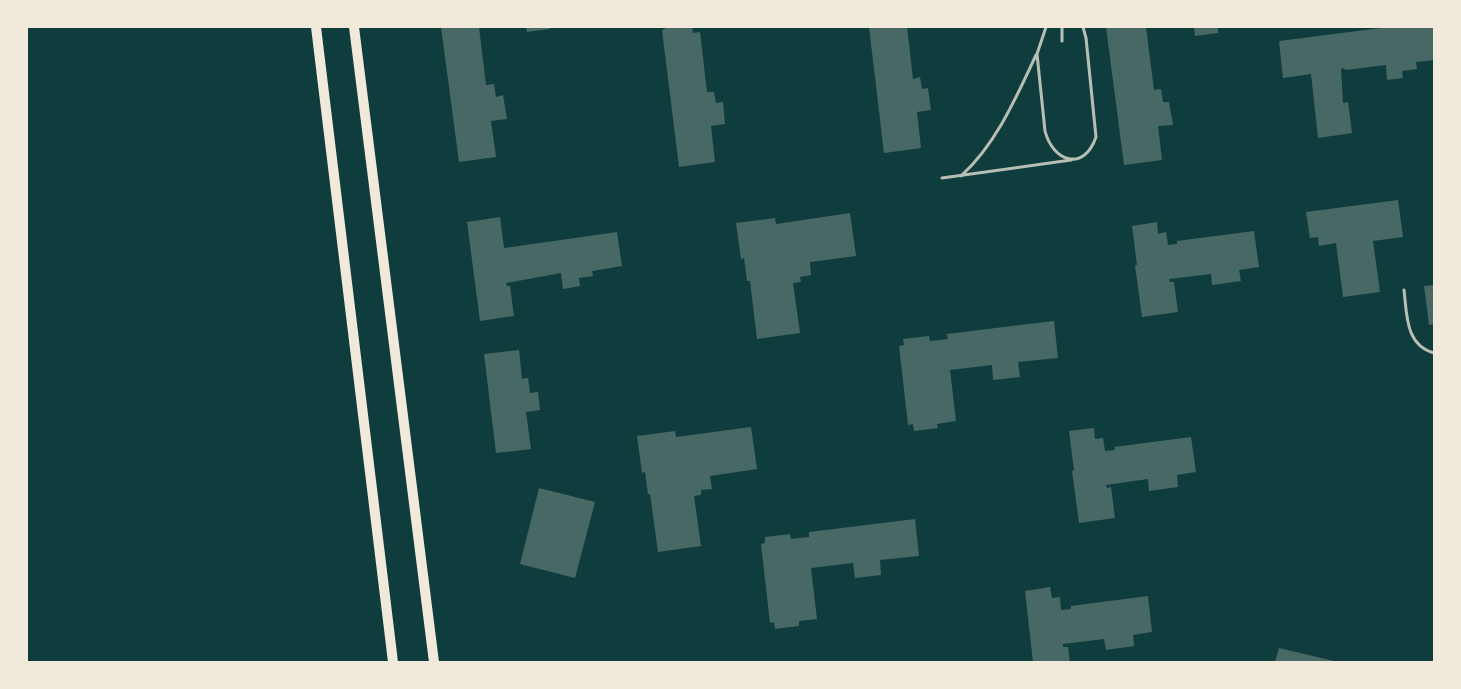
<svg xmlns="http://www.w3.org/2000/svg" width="1461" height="689" font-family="'Nunito Sans',sans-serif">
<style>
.building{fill:#486865}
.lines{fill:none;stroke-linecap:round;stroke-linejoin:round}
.service{stroke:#b8beb3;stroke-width:3}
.primary{stroke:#f1e9da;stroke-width:10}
</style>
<rect width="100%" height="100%" fill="#0f3d3e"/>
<!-- building -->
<g class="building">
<polygon points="441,27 479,27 486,85 494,84 496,97 503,95 507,119 491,121 496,157 459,162"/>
<polygon points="526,27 550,27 550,29 527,32"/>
<polygon points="665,27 692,27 693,33 700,32 707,92 714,92 716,103 723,102 725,124 711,126 715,162 679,167 662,30 665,29"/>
<polygon points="869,27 907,27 913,79 920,77 922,89 928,88 931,110 917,112 921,148 884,153"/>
<polygon points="1106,27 1146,27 1154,90 1161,89 1163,102 1169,102 1173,125 1158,126 1162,160 1124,165"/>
<polygon points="1194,27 1218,27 1218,33 1195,36"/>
<polygon points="1389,27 1434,27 1434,60 1416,62 1417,69 1402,71 1403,78 1387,80 1386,65 1345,70 1344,68 1341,69 1343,103 1348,102 1352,133 1318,138 1311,74 1283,78 1279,41"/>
<polygon points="1398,200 1403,237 1373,241 1380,292 1343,297 1336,243 1319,246 1318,237 1310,238 1306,212"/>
<polygon points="850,213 856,256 810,262 811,275 800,277 801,282 793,283 800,333 757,339 750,281 747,281 744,258 741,259 736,223 775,218 776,224"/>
<polygon points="500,217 504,248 617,232 622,266 592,271 593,276 579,278 580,286 563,289 561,273 506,283 507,286 510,286 514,316 480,321 467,222"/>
<polygon points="1157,222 1158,234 1166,232 1168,245 1177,244 1177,241 1254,231 1259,267 1239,270 1241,281 1212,285 1211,274 1169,279 1170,282 1174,282 1178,312 1142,317 1135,265 1137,265 1132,226"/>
<polygon points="1434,285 1434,324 1429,325 1424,286"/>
<polygon points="1054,321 1058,358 1018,362 1020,377 993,380 992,365 950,370 956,421 937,424 938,428 914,431 913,424 908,425 899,346 904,345 903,339 929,336 930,341 948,339 947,334"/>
<polygon points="519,350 522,379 528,378 530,393 538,392 540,410 526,412 531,449 496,453 484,354"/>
<polygon points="751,427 757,469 710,476 712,489 701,490 701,495 694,496 701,546 658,552 650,494 648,494 645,472 642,473 637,436 675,431 676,437"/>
<polygon points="1094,428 1095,439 1103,438 1105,451 1115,450 1114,447 1191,437 1196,472 1177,475 1178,487 1149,491 1148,479 1106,485 1107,488 1111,487 1115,518 1079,523 1072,471 1074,470 1069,431"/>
<polygon points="539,488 595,502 575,578 520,564"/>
<polygon points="915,519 919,556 880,560 881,575 855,578 853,563 811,568 817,619 799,621 799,626 775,629 774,622 770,623 761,544 765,543 765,537 790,534 791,539 809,537 809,532"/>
<polygon points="1050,587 1052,598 1060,597 1061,610 1071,609 1071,606 1148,596 1152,632 1133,635 1134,646 1106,650 1104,639 1063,644 1063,647 1068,647 1070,662 1033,662 1025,591"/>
<polygon points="1279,648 1334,661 1334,662 1275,662"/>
</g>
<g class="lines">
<!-- service -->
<g class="service">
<path d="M1046,27l-9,27 8,77c8,31 39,41 51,6l-10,-99 -3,-11"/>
<polyline points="1062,27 1062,41"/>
<path d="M961,176c35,-32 55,-78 75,-121"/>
<polyline points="942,178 1071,160"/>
<path d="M1404,290c3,24 1,55 30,63"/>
</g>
<!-- primary -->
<g class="primary">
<polyline points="316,27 393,662"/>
<polyline points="354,27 434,662"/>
</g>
</g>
<!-- border -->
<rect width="1461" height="689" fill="none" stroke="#f1e9da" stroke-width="56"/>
</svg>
